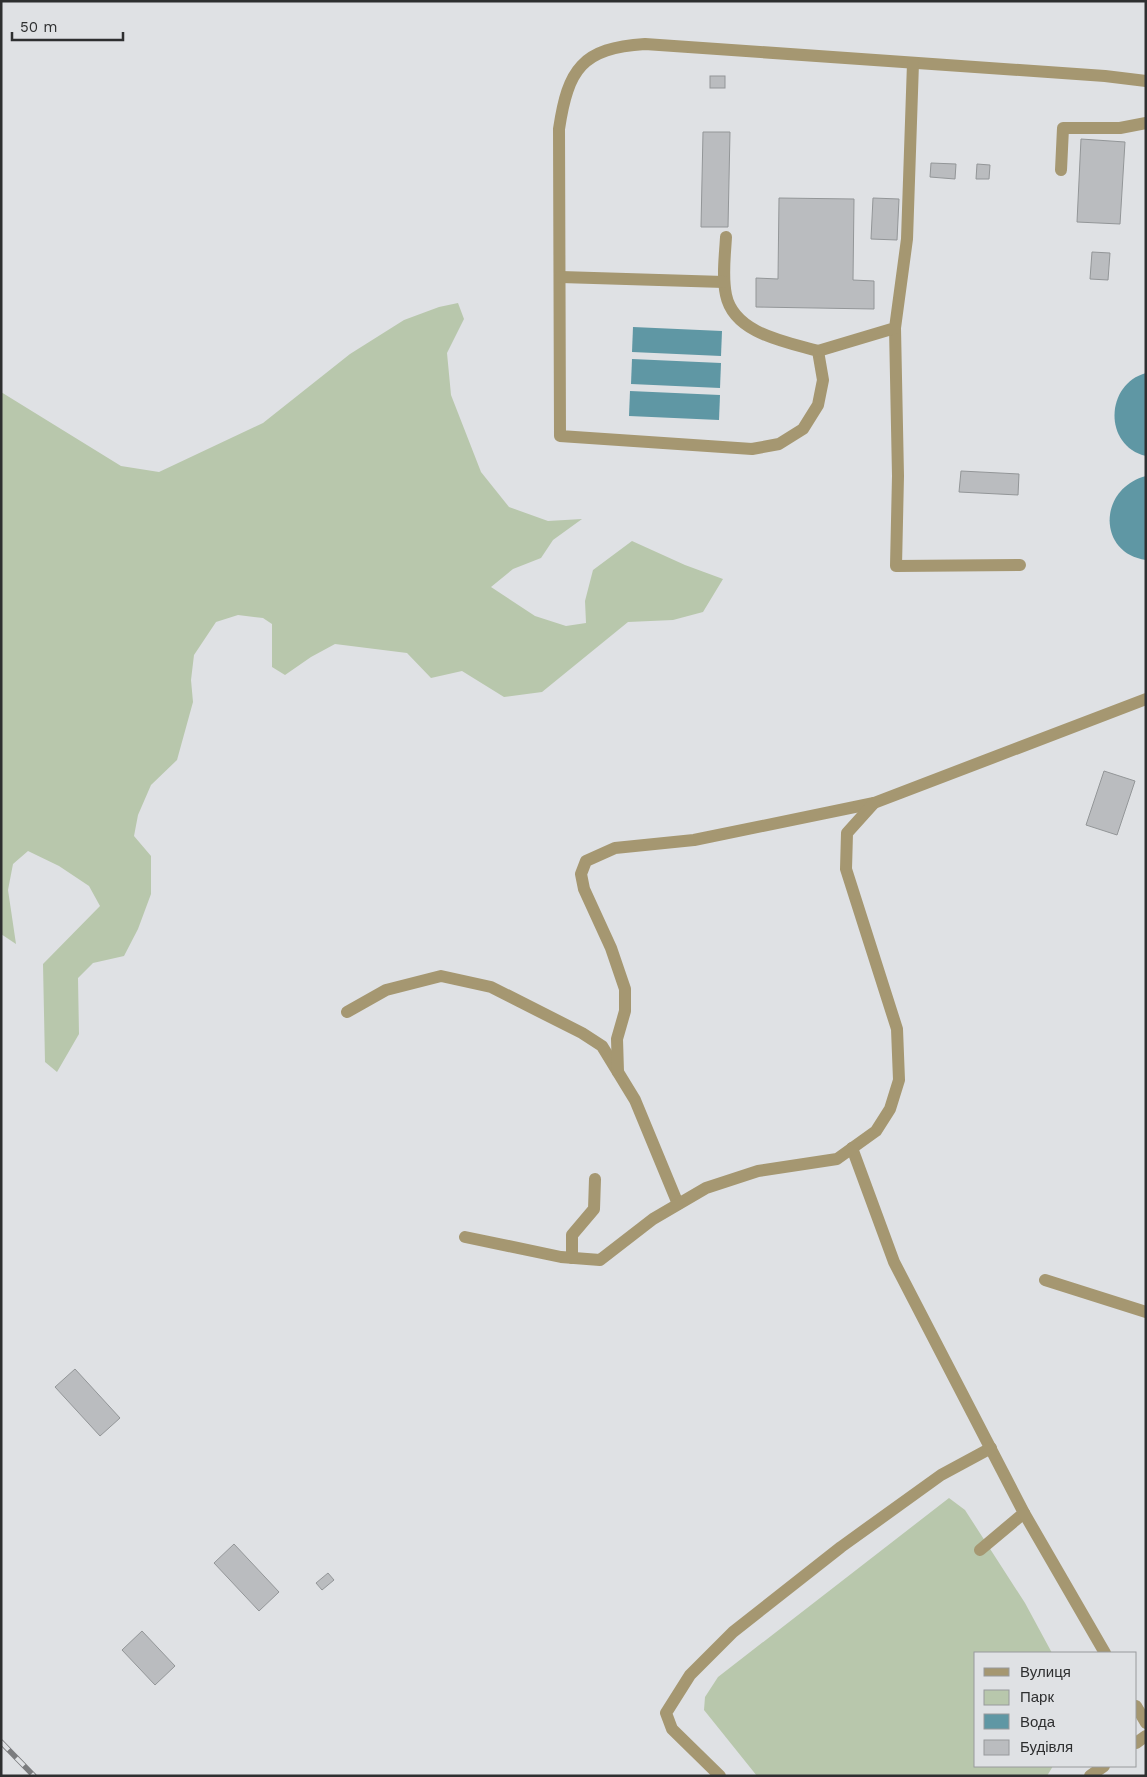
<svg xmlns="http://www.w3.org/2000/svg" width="1147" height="1777" font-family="'Work Sans',sans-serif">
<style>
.green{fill:#b8c7ac}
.water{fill:#5f97a4}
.building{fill:#babcbf;stroke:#939698}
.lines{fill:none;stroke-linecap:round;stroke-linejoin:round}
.minor{stroke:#a59771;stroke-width:12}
.rail-casing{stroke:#7b7c7e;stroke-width:5.5}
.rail{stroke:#dfe1e4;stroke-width:4;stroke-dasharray:11;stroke-linecap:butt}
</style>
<rect width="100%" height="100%" fill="#dfe1e4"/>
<!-- green -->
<g class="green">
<polygon points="458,303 464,319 447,353 451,395 481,472 509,507 548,521 582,519 553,540 541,558 513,569 491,587 535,616 566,626 586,623 585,601 593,570 632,541 685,565 723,579 703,612 673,620 628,622 542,692 504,697 462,671 431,678 407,653 335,644 311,657 285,675 272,667 272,624 263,618 238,615 216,622 194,655 191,680 193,702 177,760 151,785 138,815 134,836 151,856 151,894 138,929 124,956 93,963 78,978 79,1034 57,1072 45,1062 43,964 100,906 89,886 59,866 28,851 13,864 8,890 16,944 1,934 1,392 121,466 159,472 263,423 350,354 404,320 439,307"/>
<polygon points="949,1498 965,1510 1025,1603 1052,1653 976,1653 976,1766 1053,1766 1047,1776 757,1776 704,1710 705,1697 718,1677"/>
</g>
<!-- water -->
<g class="water">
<polygon points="633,327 722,331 721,356 632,352"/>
<polygon points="632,359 721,363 720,388 631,384"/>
<path d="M1146,373v83c-43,-10 -41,-72 0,-83z"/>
<polygon points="630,391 720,395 719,420 629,416"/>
<path d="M1146,476v84c-48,-6 -49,-71 0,-84z"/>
</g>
<!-- building -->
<g class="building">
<rect x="710" y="76" width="15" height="12"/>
<polygon points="703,132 730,132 728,227 701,227"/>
<polygon points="1081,139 1125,142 1120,224 1077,222"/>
<polygon points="931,163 956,164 955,179 930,177"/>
<polygon points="977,164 990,165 989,179 976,179"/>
<polygon points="779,198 854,199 853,280 874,281 874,309 756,307 756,278 778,279"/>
<polygon points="873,198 899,199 897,240 871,239"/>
<polygon points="1092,252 1110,253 1108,280 1090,279"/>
<polygon points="961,471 1019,474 1018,495 959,492"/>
<polygon points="1104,771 1135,781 1117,835 1086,825"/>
<polygon points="75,1369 120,1418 100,1436 55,1387"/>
<polygon points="234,1544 279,1592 259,1611 214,1563"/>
<polygon points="328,1573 334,1580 322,1590 316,1583"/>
<polygon points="142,1631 175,1666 155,1685 122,1650"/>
</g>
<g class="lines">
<!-- minor -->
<g class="minor">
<polyline points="1061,170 1063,128 1120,128 1146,123"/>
<path d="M726,237c-1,19 -4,39 0,58 8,39 61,47 92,56l5,29 -5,25 -15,24 -24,15 -27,5 -192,-13 -1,-307c9,-60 23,-81 86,-85l460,32 41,5"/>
<polyline points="561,277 724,282"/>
<polyline points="895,328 898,476 896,566 1020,565"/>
<polyline points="818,351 895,328 907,239 913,63"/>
<polyline points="347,1012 386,990 441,976 491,987 582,1033 602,1046 635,1100 678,1204"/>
<polyline points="618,1072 617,1039 625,1011 625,989 611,948 584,889 581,874 586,861 615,848 694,840 874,803"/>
<polyline points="852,1148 894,1262 1024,1513 980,1550"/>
<polyline points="465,1237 561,1257 600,1260 653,1219 706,1188 758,1171 837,1159 876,1131 890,1109 899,1080 897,1029 846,869 847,833 874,803 1146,699"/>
<polyline points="572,1258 572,1235 594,1209 595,1179"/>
<polyline points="1045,1280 1146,1312"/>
<polyline points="1024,1513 1105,1653"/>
<polyline points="1136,1706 1146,1723"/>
<polyline points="1136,1743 1146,1736"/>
<polyline points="720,1776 672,1729 666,1713 690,1675 733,1632 841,1547 941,1475 991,1448"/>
<polyline points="1090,1776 1104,1766"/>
</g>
<!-- rail casing -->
<g class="rail-casing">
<polyline id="rail" points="1,1742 34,1776"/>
</g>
<!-- rail -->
<use href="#rail" class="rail"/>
</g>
<!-- border -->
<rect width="1147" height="1777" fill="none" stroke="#2e2f30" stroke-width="5"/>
<!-- legend -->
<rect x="974" y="1652" width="162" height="115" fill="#dfe1e4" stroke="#989a9c"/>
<rect x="984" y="1668" width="25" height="8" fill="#a59771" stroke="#989a9c"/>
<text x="1020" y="1677" font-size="15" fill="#2e2f30">Вулиця</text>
<rect x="984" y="1690" width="25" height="15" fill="#b8c7ac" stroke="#989a9c"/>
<text x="1020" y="1702" font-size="15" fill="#2e2f30">Парк</text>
<rect x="984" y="1714" width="25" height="15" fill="#5f97a4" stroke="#989a9c"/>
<text x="1020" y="1727" font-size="15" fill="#2e2f30">Вода</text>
<rect x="984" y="1740" width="25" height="15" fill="#babcbf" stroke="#989a9c"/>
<text x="1020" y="1752" font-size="15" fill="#2e2f30">Будівля</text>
<!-- scale -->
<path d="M12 32v8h111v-8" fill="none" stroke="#2e2f30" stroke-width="2.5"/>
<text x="20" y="32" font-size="15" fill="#2e2f30" stroke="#dfe1e4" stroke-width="4" paint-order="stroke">50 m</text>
</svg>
